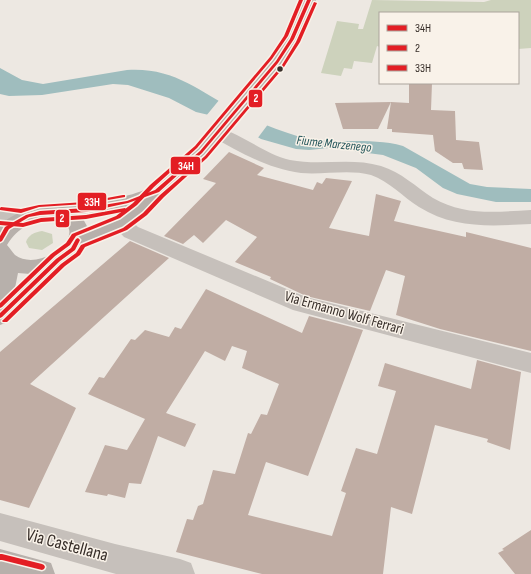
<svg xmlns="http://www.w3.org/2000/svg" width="531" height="574" font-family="'Sofia Sans Condensed',sans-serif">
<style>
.green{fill:#cdd2bc}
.water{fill:#9fbdbe}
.pier{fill:#ede8e2}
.building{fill:#c0ada4}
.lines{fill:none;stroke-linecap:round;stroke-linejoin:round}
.street{fill:#c6c0bb;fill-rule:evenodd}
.secondary{fill:#b7b0ab;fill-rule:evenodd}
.bus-1-casing{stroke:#f9f2e9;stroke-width:3}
.bus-2-casing{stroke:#f9f2e9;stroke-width:3}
.bus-3-casing{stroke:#f9f2e9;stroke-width:3}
.bus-1{fill:#e31e24;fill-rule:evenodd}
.bus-2{fill:#e31e24;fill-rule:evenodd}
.bus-3{fill:#e31e24;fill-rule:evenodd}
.bus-dot{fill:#372e29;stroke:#f9f2e9;stroke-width:1.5}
.labels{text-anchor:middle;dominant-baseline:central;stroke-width:3;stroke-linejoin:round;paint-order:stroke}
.far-water-label{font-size:13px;font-style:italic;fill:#1f5257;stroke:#f9f2e9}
.street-label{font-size:15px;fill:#372e29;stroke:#f9f2e9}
.near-street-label{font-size:18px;fill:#372e29;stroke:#f9f2e9}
.line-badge{stroke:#f9f2e9;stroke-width:1.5}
.badge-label{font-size:11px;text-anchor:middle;font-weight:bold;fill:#fff}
</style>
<rect width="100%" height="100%" fill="#ede8e2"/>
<!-- green -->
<g class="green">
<polygon points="372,0 484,2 491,0 531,0 531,48 518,49 518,13 380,13 380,47 377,46 372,63 354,61 352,69 344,68 341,76 321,73 337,21 359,24 358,29 363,29"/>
<path d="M 42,231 L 52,234 L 53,243 L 42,250 L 29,248 L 26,242 C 28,235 35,232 42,231 Z"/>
</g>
<!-- water -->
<path class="water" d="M 0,68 L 22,80 L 43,84 L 127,70 C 173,67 198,90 236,111 C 255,121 277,130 297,136 C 332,146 368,136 403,146 L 470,184 L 487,187 L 531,189 L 531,202 L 496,202 L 457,194 L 443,188 L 416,168 L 383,155 L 329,148 L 309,150 L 296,149 L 261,139 L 226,119 L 196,112 L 169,98 L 128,85 L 113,84 L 42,95 L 9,96 L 0,94 Z"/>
<!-- pier -->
<polygon class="pier" points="220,99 237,109 269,123 257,139 225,121 206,116"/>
<!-- building -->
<g class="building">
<polygon points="409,83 432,83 431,110 455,111 456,140 479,142 483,170 464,169 462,163 453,163 435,151 433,135 392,132 392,129 387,129 391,102 409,103"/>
<polygon points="391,102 378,129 343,129 335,103"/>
<polygon points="229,152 264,168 257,175 313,190 317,182 322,184 326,178 352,181 329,228 369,236 376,194 401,201 394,221 466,237 466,232 531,248 531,351 440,329 396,315 405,276 386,270 370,311 306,296 270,279 271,277 235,262 257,237 226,220 203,243 194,235 183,244 164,236 216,183 203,179"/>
<polygon points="130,241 169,258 30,384 76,408 29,508 0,500 0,352"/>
<polygon points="206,289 302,333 309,316 363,330 308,476 266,462 248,515 332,536 346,493 341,491 356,448 377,454 396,391 378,386 385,363 471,389 477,360 521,372 510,450 487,442 488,439 435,425 412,514 391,507 383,574 262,574 176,552 187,519 193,520 198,506 203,504 213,470 235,474 248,433 251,434 261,414 267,415 279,384 242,368 247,351 232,346 225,361 205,351 166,413 196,424 185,447 158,436 141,484 129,483 125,498 108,494 107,496 85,492 105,445 127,450 145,419 88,394 99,377 104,378 131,339 135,340 145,330 169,337 175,327 181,329"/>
<polygon points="531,530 531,574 515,574 498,553 504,550 502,549"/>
</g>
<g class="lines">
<!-- street -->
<g class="street">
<path d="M 218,128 C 243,134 264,154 290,160 C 321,166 351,157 381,166 C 401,172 416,187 433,198 C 464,216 496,212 531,210 L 531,224 C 491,226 454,229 419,207 C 403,197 389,181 371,175 C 349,169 324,175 301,173 C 268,169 240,152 212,137 L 209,133 L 212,129 Z"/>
<polygon points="0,209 29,213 32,218 29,223 22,225 0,223"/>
<polygon points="121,216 128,218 138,227 306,297 531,353 531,373 293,310 124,237 111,223 114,218"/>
<polygon points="0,513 115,544 180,559 191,563 195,574 116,574 0,541"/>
</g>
<!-- secondary -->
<g class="secondary">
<path d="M 302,0 L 316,0 C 280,81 230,133 167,193 C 157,202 149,212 139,221 L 123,230 L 87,244 L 78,257 L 65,266 L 8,322 L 0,325 L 0,225 C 23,206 36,209 62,206 C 80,204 98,202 116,198 C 126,196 139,193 148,188 C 158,183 173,166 182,158 C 233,110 272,65 302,0 ZM 128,208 L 114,218 L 88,228 L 82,217 ZM 54,219 C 96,228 42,275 15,255 C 12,252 10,248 7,245 C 18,227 33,220 54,219 ZM 18,273 L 30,274 L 15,288 Z"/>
<polygon points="0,549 51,563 55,574 0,574"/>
</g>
<defs>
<g id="bus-1">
<polygon points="307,0 311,0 294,39 278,63 202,153 159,192 128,203 86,212 40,215 29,217 9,229 2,241 0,242 0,236 5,227 26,215 40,211 86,208 127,201 155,190 200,151 276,61 290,39"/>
<polygon points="78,238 80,240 75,250 60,261 2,317 0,318 0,313 56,259 71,248 76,239"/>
</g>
<g id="bus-2">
<polygon points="314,2 317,3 300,42 284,67 207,158 164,197 147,215 127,230 85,247 80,255 65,266 7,322 3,322 2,321 3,320 61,264 76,253 81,245 123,228 143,213 160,195 205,156 282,65 296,42"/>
<polygon points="125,208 127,210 127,211 86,219 41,222 23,227 0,225 0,221 23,223 41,218 86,215"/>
</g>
<g id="bus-3">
<polygon points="299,0 303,0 288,36 272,59 197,148 154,187 137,205 120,218 76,236 70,245 55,256 2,307 0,308 0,303 51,254 66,243 72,234 116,216 133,203 150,185 195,146 270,57 284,36"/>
<polygon points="123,195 125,195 125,197 85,204 39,207 21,213 0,210 0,208 1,207 21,209 39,205 85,202"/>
<polygon points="0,554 2,554 42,564 44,565 45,567 44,569 42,570 2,560 0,560"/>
</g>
</defs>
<!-- bus-1 casing -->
<use href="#bus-1" class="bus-1-casing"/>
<!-- bus-2 casing -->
<use href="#bus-2" class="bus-2-casing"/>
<!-- bus-3 casing -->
<use href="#bus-3" class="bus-3-casing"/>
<!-- bus-1 -->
<use href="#bus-1" class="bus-1"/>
<!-- bus-2 -->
<use href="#bus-2" class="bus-2"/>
<!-- bus-3 -->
<use href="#bus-3" class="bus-3"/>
</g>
<!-- markers -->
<circle class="bus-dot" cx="280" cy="69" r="3.5"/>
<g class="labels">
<!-- far-water labels -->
<g class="far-water-label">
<text transform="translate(334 144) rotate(6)">Fiume Marzenego</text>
</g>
<!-- street labels -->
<g class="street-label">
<text transform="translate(344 313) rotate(16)">Via Ermanno Wolf Ferrari</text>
</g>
<!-- near-street labels -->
<g class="near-street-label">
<text transform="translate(67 545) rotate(15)">Via Castellana</text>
</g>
</g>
<g class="line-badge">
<rect x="248" y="89" width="15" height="19" rx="4" fill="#e31e24"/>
<rect x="170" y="156" width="31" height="19" rx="4" fill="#e31e24"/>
<rect x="77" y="192" width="30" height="19" rx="4" fill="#e31e24"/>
<rect x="55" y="209" width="15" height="19" rx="4" fill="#e31e24"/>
</g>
<g class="badge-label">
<text x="256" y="102">2</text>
<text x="186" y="170">34H</text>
<text x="92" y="206">33H</text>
<text x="62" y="222">2</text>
</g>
<!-- legend -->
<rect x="379" y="12" width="140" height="72" fill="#f9f2e9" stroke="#aba49c"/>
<rect x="387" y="25" width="20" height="6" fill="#e31e24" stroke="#aba49c"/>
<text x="415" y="32" font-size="12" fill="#372e29">34H</text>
<rect x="387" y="45" width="20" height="6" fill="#e31e24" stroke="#aba49c"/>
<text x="415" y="52" font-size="12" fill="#372e29">2</text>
<rect x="387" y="65" width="20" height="6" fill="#e31e24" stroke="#aba49c"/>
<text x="415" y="72" font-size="12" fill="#372e29">33H</text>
</svg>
